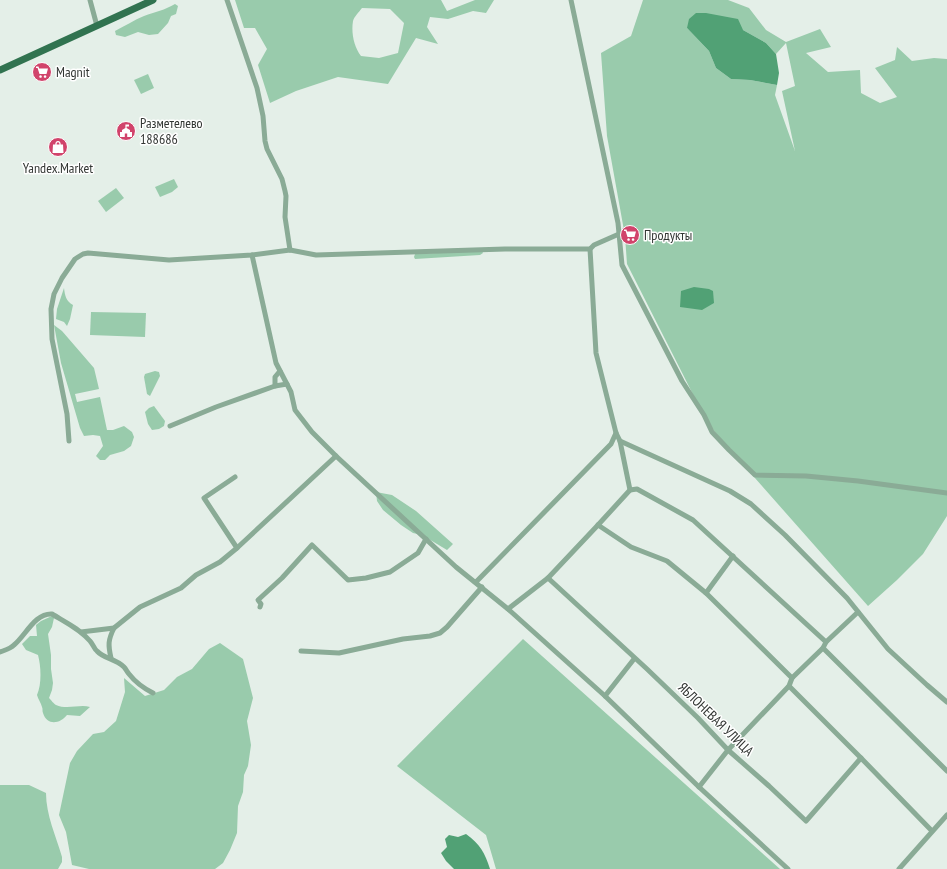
<svg xmlns="http://www.w3.org/2000/svg" width="947" height="869" font-family="'PT Sans Narrow',sans-serif">
<style>
.green{fill:#99cbac;fill-rule:evenodd}
.water{fill:#51a175}
.lines{fill:none;stroke-linecap:round;stroke-linejoin:round}
.minor{stroke:#8aab96;stroke-width:5}
.major{stroke:#317350;stroke-width:7}
.labels{text-anchor:middle;dominant-baseline:central;stroke-width:3;stroke-linejoin:round;paint-order:stroke}
.poi-label{font-size:14px;fill:#323633;stroke:#fff;text-anchor:start}
.street-label{font-size:14px;fill:#323633;stroke:#fff}
</style>
<rect width="100%" height="100%" fill="#e4efe8"/>
<!-- green -->
<g class="green">
<path d="M 235,0 L 441,0 L 447,11 L 475,0 L 494,0 L 486,13 L 473,11 L 448,19 L 430,17 L 427,27 L 438,44 L 416,38 L 388,84 L 338,77 L 296,91 L 270,103 L 258,65 L 267,49 L 255,28 L 244,28 ZM 362,8 L 390,9 L 404,23 L 398,53 L 379,58 L 361,56 C 354,47 351,33 353,21 C 354,17 359,12 362,8 Z"/>
<path d="M 643,0 L 728,0 L 749,8 L 766,30 L 786,42 L 820,29 L 831,47 L 806,53 L 828,72 L 860,70 L 861,93 L 880,103 L 897,97 L 875,68 L 895,60 L 897,47 L 912,61 L 934,58 L 947,59 L 947,516 L 923,554 L 897,580 L 868,606 L 724,443 L 707,422 L 627,264 L 625,236 L 607,136 L 601,53 L 631,36 ZM 687,28 L 743,30 L 766,43 L 776,54 L 786,43 L 795,86 L 782,91 L 795,151 L 775,95 L 777,85 L 750,80 L 731,79 L 716,68 L 709,51 Z"/>
<path d="M 175,4 L 178,6 L 176,14 L 171,16 L 168,23 L 158,34 L 149,35 L 138,32 L 125,37 L 116,35 L 115,31 C 125,26 134,20 144,16 C 155,12 165,10 175,4 Z"/>
<polygon points="148,74 154,88 141,94 134,80"/>
<polygon points="174,179 178,187 172,192 160,197 155,187"/>
<polygon points="116,188 124,198 106,212 98,201"/>
<polygon points="482,251 483,253 480,255 415,259 414,257 415,254"/>
<path d="M 64,288 C 65,296 66,301 73,305 L 70,319 L 67,326 L 64,322 L 56,319 L 57,309 Z"/>
<polygon points="91,312 146,313 145,337 90,335"/>
<polygon points="54,325 62,331 94,368 99,389 75,394 77,402 100,397 107,430 113,430 124,426 132,432 134,437 131,446 124,451 110,455 105,460 100,460 96,456 103,446 100,436 93,435 84,436 80,428 61,363"/>
<polygon points="155,371 159,372 160,376 150,396 147,394 144,377 145,374"/>
<polygon points="154,406 165,421 164,426 159,429 152,430 148,424 145,412 149,408"/>
<polygon points="376,492 392,495 416,511 453,544 447,550 422,535 413,533 401,525 383,510 377,501"/>
<path d="M 52,616 L 54,618 L 52,627 L 48,634 L 51,655 L 51,669 L 53,683 L 52,690 L 49,698 C 51,700 54,704 56,705 C 67,710 80,704 90,707 L 80,716 L 67,715 C 60,724 47,726 43,713 C 42,711 43,709 42,707 C 41,703 38,699 37,695 C 42,684 41,666 38,655 L 26,650 L 22,644 L 30,636 L 37,636 L 36,625 L 41,621 Z"/>
<polygon points="523,639 780,869 496,869 486,835 397,766"/>
<polygon points="220,643 243,659 253,698 247,721 251,745 248,766 244,775 243,792 238,806 237,833 230,850 223,863 215,869 89,869 72,865 66,832 59,815 70,763 77,751 93,734 104,732 116,721 125,692 124,678 145,696 164,690 177,677 192,669 209,649"/>
<path d="M 0,785 L 29,785 L 46,793 C 46,815 56,836 62,857 L 62,862 L 58,869 L 0,869 Z"/>
</g>
<!-- water -->
<g class="water">
<polygon points="696,13 706,13 738,19 743,30 766,43 776,54 779,73 777,85 750,80 731,79 716,68 709,51 687,28 689,19"/>
<polygon points="694,287 709,289 713,291 714,303 702,310 680,307 681,291"/>
<path d="M 466,834 C 480,844 485,853 490,869 L 454,869 L 446,861 L 441,853 L 447,847 L 445,839 L 449,835 L 458,837 Z"/>
</g>
<g class="lines">
<!-- minor -->
<g class="minor">
<polyline points="90,0 97,26"/>
<polyline points="227,0 257,88 263,116 265,141 267,149 282,179 285,191 286,196 285,217 290,250"/>
<polyline points="571,0 618,223 622,265 682,381 704,415 712,432 729,450 755,475 806,476 858,481 947,493"/>
<polyline points="252,255 276,363 291,392 295,410 312,432 336,456 456,567 508,609 605,696 699,787 788,869"/>
<polyline points="275,386 275,377 280,371"/>
<polyline points="170,426 216,407 275,386 287,384"/>
<polyline points="69,441 67,414 52,339 51,309 54,294 62,278 75,259 83,254 88,253 169,260 252,255 290,250 316,255 505,249 590,249 594,245 619,234"/>
<polyline points="620,441 730,491 751,504 785,535 847,598 888,649 927,685 947,702"/>
<polyline points="235,477 204,498 237,548"/>
<polyline points="630,490 637,489 693,520 826,642"/>
<polyline points="598,525 631,547 667,561 706,593 792,678"/>
<polyline points="548,578 647,669 698,718 728,750 769,786 806,821 861,758"/>
<polyline points="476,582 611,444 616,433"/>
<polyline points="706,593 733,556"/>
<polyline points="260,607 261,604 258,600 282,578 312,545 348,580 366,578 390,572 418,553 426,539"/>
<polyline points="508,609 548,578 598,525 630,490 620,441 616,433 596,353 590,249"/>
<polyline points="81,632 114,628 140,607 181,588 196,575 220,562 237,548 336,456"/>
<polyline points="823,648 947,771"/>
<polyline points="301,651 339,653 403,639 430,636 440,633 447,627 482,587"/>
<path d="M 0,652 C 5,650 10,649 14,645 C 26,635 35,613 52,614 C 65,622 80,629 90,641 C 93,644 94,649 97,651 C 104,659 115,658 124,667 C 126,669 127,672 129,674 C 136,683 143,688 153,693"/>
<path d="M 111,658 C 108,645 108,640 114,628"/>
<polyline points="789,686 861,758 932,831"/>
<polyline points="605,696 634,659"/>
<polyline points="699,787 728,750 789,686 792,678 823,648 826,642 858,612"/>
<polyline points="899,869 947,815"/>
</g>
<!-- major -->
<polyline class="major" points="0,70 153,0"/>
</g>
<!-- icons -->
<defs>
<symbol id="supermarket-disc" viewBox="-11 -11 22 22"><circle r="9.5" fill="#d1436b" stroke="#fff"/><path d="M-6-5.5h2.5l.6 2H6L4.5 2H-2.5L-4.4-4H-6ZM-1.5 3.2a1.3 1.3 0 1 0 .1 0ZM3 3.2a1.3 1.3 0 1 0 .1 0Z" fill="#fff"/></symbol>
<symbol id="civic-disc" viewBox="-11 -11 22 22"><circle r="9.5" fill="#d1436b" stroke="#fff"/><path d="M-.6-6.5H3V-4.5H.6V-3L4-1V1h2V6H-6V1h2V-1L-.6-3ZM-1.2 2.5V6h2.4V2.5Z" fill="#fff"/></symbol>
<symbol id="shop-disc" viewBox="-11 -11 22 22"><circle r="9.5" fill="#d1436b" stroke="#fff"/><path d="M-5-2.5h2.3a2.7 3.5 0 0 1 5.4 0H5L5.5 6h-11ZM-1.5-2.5h3a1.5 2.3 0 0 0-3 0Z" fill="#fff"/></symbol>
</defs>
<g fill-rule="evenodd">
<use href="#supermarket-disc" x="31" y="61" width="22" height="22"/>
<use href="#civic-disc" x="115" y="120" width="22" height="22"/>
<use href="#shop-disc" x="47" y="136" width="22" height="22"/>
<use href="#supermarket-disc" x="619" y="224" width="22" height="22"/>
</g>
<g class="labels">
<!-- poi labels -->
<g class="poi-label">
<text x="56" y="72">Magnit</text>
<text x="140" y="123">Разметелево<tspan x="140" dy="16">188686</tspan></text>
<text x="58" y="168" text-anchor="middle">Yandex.Market</text>
<text x="644" y="235">Продукты</text>
</g>
<!-- street labels -->
<g class="street-label">
<text transform="translate(716 719) rotate(44)">ЯБЛОНЕВАЯ УЛИЦА</text>
</g>
</g>
</svg>
